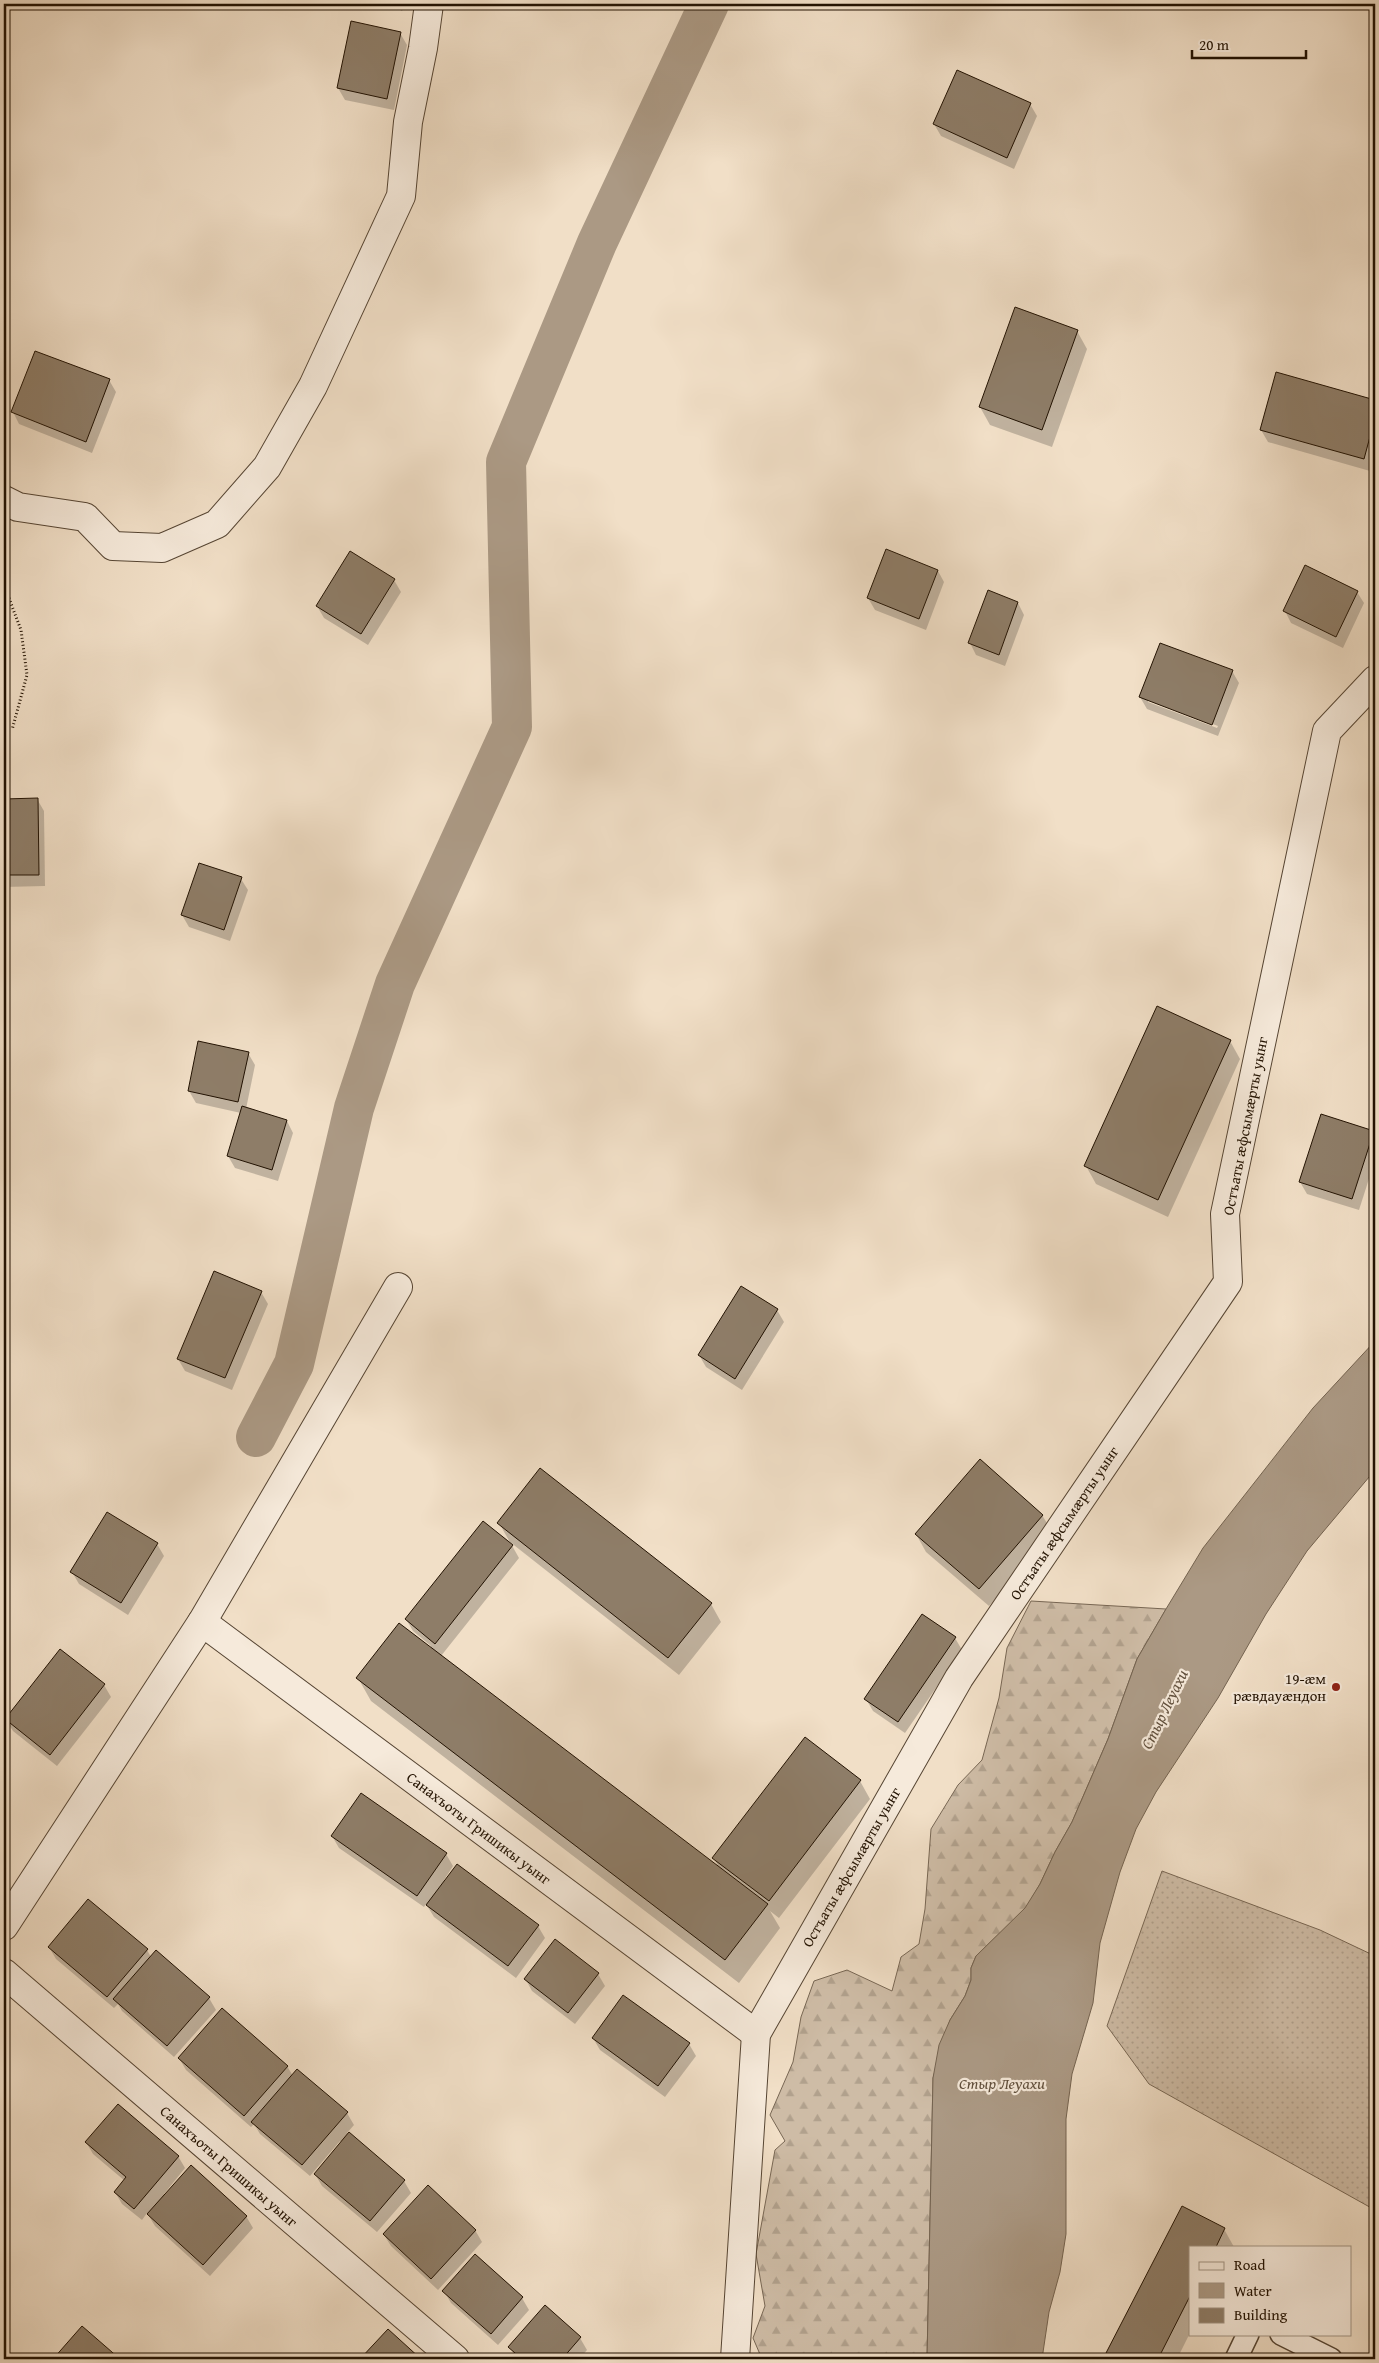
<svg xmlns="http://www.w3.org/2000/svg" width="1379" height="2363" font-family="'Gentium Book Plus',serif">
<style>
.grass{fill:url(#grass-dots);stroke:#786754}
.forest{fill:url(#forest-firs);stroke:#786754}
.water{fill:#ab9984;stroke:#746350}
.shadow{fill:#0003;fill-rule:evenodd}
.lines{fill:none;stroke-linecap:round;stroke-linejoin:round}
.canal{stroke:#ab9984;stroke-width:40}
.building{fill:#8e7d68;stroke:#221202}
.lane-casing{stroke:#564533;stroke-width:24}
.street-casing{stroke:#564533;stroke-width:30}
.path{stroke:#221202;stroke-width:3;stroke-dasharray:1 2.5;stroke-linecap:butt}
.lane{stroke:#f6eadb;stroke-width:21}
.street{stroke:#f6eadb;stroke-width:28}
.poi-dot{fill:#8f2418;stroke:#f6eadb;stroke-width:2}
.labels{text-anchor:middle;dominant-baseline:central;stroke-width:4.5;stroke-linejoin:round;paint-order:stroke}
.street-label{font-size:15px;fill:#221202;stroke:#f6eadb}
.poi-label{font-size:15px;fill:#221202;stroke:#f6eadb;text-anchor:end}
.water-label{font-size:16px;font-style:italic;fill:#604f3c;stroke:#f6eadb}
</style>
<defs>
<pattern id="grass-dots" width="8" height="8" patternUnits="userSpaceOnUse" patternTransform="scale(1.25)"><rect width="8" height="8" fill="#cebca6"/><path d="M2 2h.1M6 6h.1" fill="none" stroke="#b1a18d" stroke-width="1.8" stroke-linecap="round"/></pattern>
<pattern id="forest-firs" width="22" height="20" patternUnits="userSpaceOnUse" patternTransform="scale(1.25)"><rect width="22" height="20" fill="#cebca6"/><path d="M5 1l3.5 6h-7zM16 11l3.5 6h-7z" fill="#b1a18d"/></pattern>
</defs>
<rect width="100%" height="100%" fill="#f1dfc7"/>
<filter id="stains"><feTurbulence type="fractalNoise" baseFrequency=".004" numOctaves="4"/><feColorMatrix values="0 0 0 0 .2 0 0 0 0 .09 0 0 0 0 .02 0 0 0 .5 -.17"/></filter>
<radialGradient id="worn" r=".72"><stop offset=".6" stop-color="#630" stop-opacity="0"/><stop offset="1" stop-color="#630" stop-opacity=".3"/></radialGradient>
<!-- grass -->
<polygon class="grass" points="1162,1871 1320,1930 1375,1956 1375,2210 1149,2084 1107,2026"/>
<!-- forest -->
<polygon class="forest" points="1031,1601 1166,1609 1137,1659 1108,1739 1072,1822 1055,1852 1040,1884 1026,1908 976,1956 971,1968 971,1980 965,1996 950,2020 933,2078 927,2359 762,2359 753,2338 765,2306 756,2254 775,2150 785,2141 770,2115 793,2062 801,2017 814,1981 847,1970 892,1991 901,1957 919,1944 925,1909 931,1829 958,1785 982,1760 999,1698 1007,1648"/>
<!-- water -->
<polygon class="water" points="1375,1341 1375,1470 1307,1551 1266,1614 1218,1698 1156,1792 1136,1829 1120,1872 1100,1943 1093,2003 1072,2074 1066,2119 1066,2234 1060,2272 1049,2312 1042,2359 927,2359 933,2078 939,2045 950,2020 965,1996 971,1980 971,1968 976,1956 1025,1908 1040,1884 1055,1852 1072,1822 1108,1739 1137,1659 1166,1609 1203,1548 1313,1408"/>
<!-- shadow -->
<g class="shadow">
<polygon points="390,4 406,4 402,11"/>
<polygon points="400,33 407,45 394,110 345,100 338,88"/>
<polygon points="1030,104 1037,116 1014,169 941,136 934,124"/>
<polygon points="1077,331 1087,349 1052,447 990,425 980,407"/>
<polygon points="1277,374 1375,401 1375,453 1370,471 1268,442 1261,430"/>
<polygon points="109,380 116,392 92,453 19,424 13,412"/>
<polygon points="938,571 944,582 926,630 875,610 868,598"/>
<polygon points="394,580 401,592 368,645 324,618 317,606"/>
<polygon points="1357,592 1364,603 1343,648 1291,623 1285,611"/>
<polygon points="1018,603 1024,615 1005,666 976,655 970,643"/>
<path d="M 1232,671 L 1239,683 L 1218,736 L 1147,709 L 1140,697 ZM 1148,700 L 1218,726 L 1217,728 L 1148,702 Z"/>
<polygon points="37,799 44,811 45,886 4,887 4,800"/>
<polygon points="241,879 248,890 230,941 189,927 182,915"/>
<polygon points="1230,1041 1240,1059 1168,1217 1096,1184 1086,1166"/>
<polygon points="248,1053 255,1065 246,1109 287,1121 293,1133 278,1181 235,1168 228,1156 241,1113 196,1103 189,1091"/>
<polygon points="1373,1132 1375,1136 1375,1160 1359,1210 1307,1194 1300,1182"/>
<polygon points="261,1292 268,1304 232,1390 185,1371 178,1359"/>
<polygon points="777,1310 784,1322 742,1390 706,1367 699,1355"/>
<polygon points="108,1514 157,1544 164,1556 128,1615 79,1584 72,1572"/>
<polygon points="1042,1515 1053,1533 989,1606 926,1552 916,1534"/>
<polygon points="499,1523 711,1604 721,1622 679,1675 510,1542 519,1558 441,1656 720,1869 714,1859 860,1781 870,1799 779,1918 770,1911 780,1928 739,1983 371,1701 358,1678 430,1648 431,1646 413,1631 406,1619 511,1544"/>
<polygon points="955,1638 962,1650 905,1733 873,1711 866,1699"/>
<polygon points="60,1651 104,1685 111,1697 57,1766 13,1731 6,1720"/>
<polygon points="332,1836 446,1854 453,1866 444,1880 538,1926 545,1938 516,1978 434,1917 426,1904 424,1907 339,1848"/>
<polygon points="49,1947 147,1950 151,1957 209,1998 216,2010 174,2057 122,2011 118,2004 114,2008 56,1959"/>
<polygon points="598,1974 605,1986 575,2024 532,1991 526,1980"/>
<polygon points="593,2038 689,2044 696,2056 665,2097 600,2050"/>
<polygon points="179,2058 287,2066 293,2076 347,2113 354,2125 347,2133 404,2181 411,2193 377,2232 322,2186 315,2174 342,2143 340,2141 310,2176 260,2134 254,2124 251,2127 186,2070"/>
<polygon points="86,2142 178,2156 185,2168 164,2194 246,2216 253,2228 210,2276 155,2226 147,2213 142,2220 122,2204 115,2192 125,2181 93,2154"/>
<polygon points="1182,2208 1224,2229 1234,2247 1190,2247 1190,2333 1177,2359 1111,2359 1107,2353"/>
<polygon points="475,2230 482,2242 438,2290 391,2246 384,2235"/>
<polygon points="475,2256 522,2298 529,2310 498,2345 451,2303 444,2291"/>
<polygon points="545,2307 580,2338 587,2350 579,2359 517,2359 510,2347"/>
<polygon points="82,2328 118,2359 54,2359"/>
<polygon points="388,2331 419,2359 362,2359"/>
</g>
<g class="lines">
<!-- canal -->
<polyline class="canal" points="256,1437 294,1364 354,1108 395,984 512,727 506,462 597,243 709,4"/>
</g>
<!-- building -->
<g class="building">
<polygon points="351,21 401,32 387,99 337,88"/>
<polygon points="957,70 1031,103 1007,158 933,124"/>
<polygon points="1015,307 1078,330 1042,430 979,407"/>
<polygon points="35,351 110,379 86,442 11,412"/>
<polygon points="1276,372 1375,400 1375,418 1364,459 1260,430"/>
<polygon points="886,549 938,570 919,619 867,598"/>
<polygon points="350,551 395,579 361,634 316,606"/>
<polygon points="1305,565 1358,591 1336,637 1283,611"/>
<polygon points="988,590 1018,602 999,655 968,643"/>
<polygon points="1160,643 1233,670 1212,725 1139,697"/>
<polygon points="38,798 39,875 4,875 4,799"/>
<polygon points="199,863 242,877 224,930 181,915"/>
<polygon points="1157,1006 1231,1040 1158,1200 1084,1166"/>
<polygon points="198,1041 249,1052 238,1102 188,1091"/>
<polygon points="242,1106 287,1120 272,1170 227,1156"/>
<polygon points="1321,1114 1374,1131 1352,1199 1299,1182"/>
<polygon points="214,1271 262,1291 225,1378 177,1359"/>
<polygon points="741,1286 778,1309 735,1379 698,1355"/>
<polygon points="980,1459 1043,1515 979,1589 915,1534"/>
<polygon points="540,1468 712,1603 668,1658 497,1523"/>
<polygon points="107,1512 158,1543 121,1603 70,1572"/>
<polygon points="483,1521 513,1545 435,1644 405,1619"/>
<polygon points="922,1614 956,1637 898,1722 864,1699"/>
<polygon points="399,1623 768,1904 725,1960 356,1678"/>
<polygon points="60,1649 105,1684 50,1755 5,1719"/>
<polygon points="805,1737 861,1780 769,1901 712,1858"/>
<polygon points="361,1793 447,1853 417,1896 331,1836"/>
<polygon points="457,1864 539,1925 508,1966 426,1905"/>
<polygon points="88,1899 148,1949 107,1997 48,1947"/>
<polygon points="555,1939 599,1973 568,2013 524,1979"/>
<polygon points="156,1950 210,1997 167,2046 113,1999"/>
<polygon points="623,1995 690,2043 658,2086 592,2038"/>
<polygon points="222,2008 288,2066 244,2116 178,2058"/>
<polygon points="297,2069 348,2112 302,2165 251,2122"/>
<polygon points="118,2104 179,2156 134,2209 114,2192 126,2177 85,2142"/>
<polygon points="349,2132 405,2180 370,2221 314,2174"/>
<polygon points="191,2165 247,2216 203,2265 147,2214"/>
<polygon points="428,2185 476,2230 431,2279 383,2234"/>
<polygon points="1182,2206 1225,2228 1216,2247 1190,2247 1190,2296 1158,2359 1117,2359 1106,2353"/>
<polygon points="475,2254 523,2297 491,2334 442,2291"/>
<polygon points="545,2305 581,2337 562,2359 522,2359 508,2347"/>
<polygon points="82,2326 120,2359 53,2359"/>
<polygon points="388,2329 421,2359 360,2359"/>
</g>
<g class="lines">
<defs>
<g id="lane">
<polyline points="1281,2334 1331,2359"/>
<polyline points="1236,2359 1248,2334"/>
</g>
<g id="street">
<polyline points="4,500 18,507 85,517 113,546 162,548 217,524 267,467 313,386 401,196 408,122 423,48 429,4"/>
<polyline points="202,1622 756,2034"/>
<polyline points="4,1926 202,1622 398,1287"/>
<polyline points="4,1973 455,2359"/>
<polyline points="735,2359 756,2034 959,1678 1228,1282 1225,1214 1327,731 1375,680"/>
</g>
</defs>
<!-- lane casing -->
<use href="#lane" class="lane-casing"/>
<!-- street casing -->
<use href="#street" class="street-casing"/>
<!-- path -->
<polyline class="path" points="4,585 21,630 27,675 12,730"/>
<!-- lane -->
<use href="#lane" class="lane"/>
<!-- street -->
<use href="#street" class="street"/>
</g>
<!-- markers -->
<circle class="poi-dot" cx="1336" cy="1687" r="5"/>
<g class="labels">
<!-- street labels -->
<g class="street-label">
<text transform="translate(1245 1126) rotate(-79)">Остъаты æфсымæрты уынг</text>
<text transform="translate(1064 1523) rotate(-56)">Остъаты æфсымæрты уынг</text>
<text transform="translate(479 1828) rotate(37)">Санахъоты Гришикы уынг</text>
<text transform="translate(851 1867) rotate(-60)">Остъаты æфсымæрты уынг</text>
<text transform="translate(229 2166) rotate(41)">Санахъоты Гришикы уынг</text>
</g>
<!-- poi labels -->
<g class="poi-label">
<text x="1326" y="1678">19-æм<tspan x="1326" dy="17">рӕвдауӕндон</tspan></text>
</g>
<!-- water labels -->
<g class="water-label">
<text transform="translate(1164 1709) rotate(-64)">Стыр Леуахи</text>
<text x="1002" y="2083">Стыр Леуахи</text>
</g>
</g>
<!-- margin -->
<rect width="1379" height="2363" fill="none" stroke="#f1dfc7" stroke-width="20"/>
<rect x="5" y="5" width="1369" height="2353" fill="none" stroke="#221202" stroke-width="2.5"/>
<rect x="10" y="10" width="1359" height="2343" fill="none" stroke="#221202"/>
<!-- legend -->
<rect x="1189" y="2246" width="162" height="90" fill="#f6eadb" stroke="#a19484"/>
<rect x="1199" y="2262" width="25" height="8" fill="#f6eadb" stroke="#a19484"/>
<text x="1234" y="2270" font-size="15" fill="#221202">Road</text>
<rect x="1199" y="2283" width="25" height="15" fill="#ab9984" stroke="#a19484"/>
<text x="1234" y="2296" font-size="15" fill="#221202">Water</text>
<rect x="1199" y="2308" width="25" height="15" fill="#8e7d68" stroke="#a19484"/>
<text x="1234" y="2320" font-size="15" fill="#221202">Building</text>
<!-- scale -->
<path d="M1192 50v8h114v-8" fill="none" stroke="#221202" stroke-width="2.5"/>
<text x="1199" y="50" font-size="15" fill="#221202" stroke="#f6eadb" stroke-width="4" paint-order="stroke">20 m</text>
<rect width="100%" height="100%" filter="url(#stains)"/>
<rect width="100%" height="100%" fill="url(#worn)"/>
</svg>
